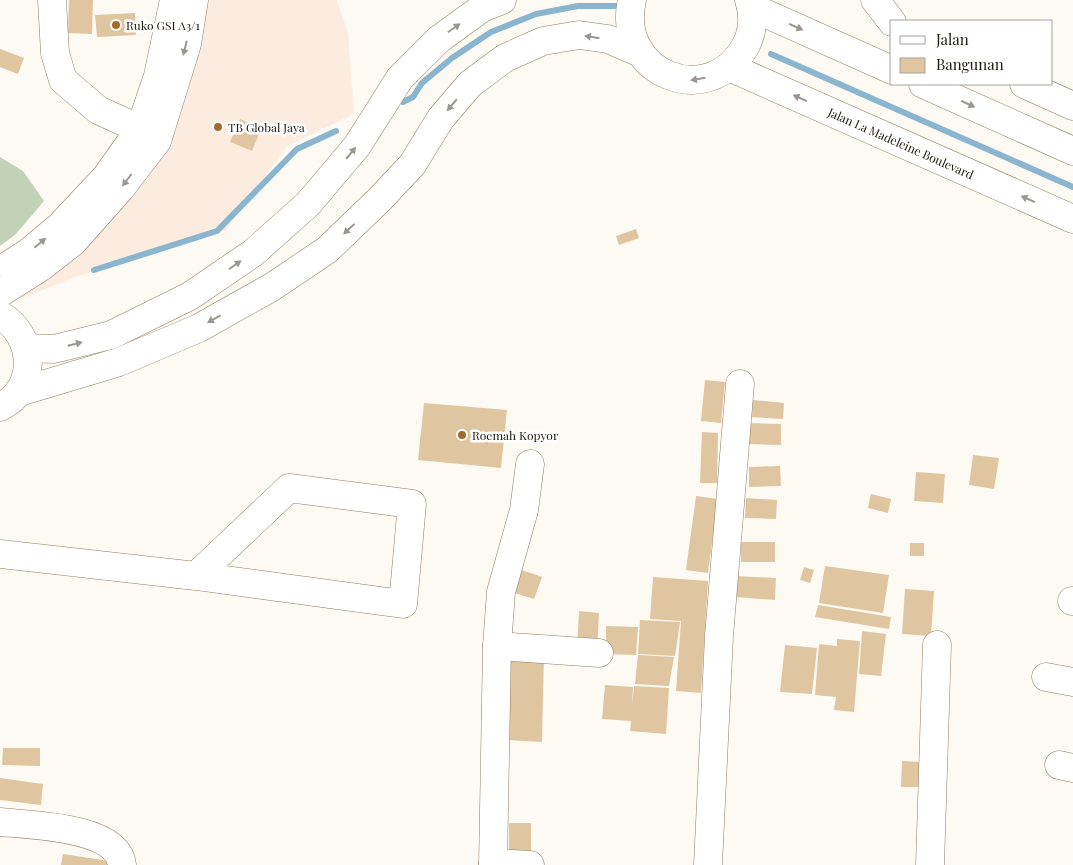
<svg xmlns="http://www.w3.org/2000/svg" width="1073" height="865" font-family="'Playfair Display',serif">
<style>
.commercial{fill:#fcece0}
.green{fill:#c2d2b7}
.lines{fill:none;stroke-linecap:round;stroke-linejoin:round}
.stream{stroke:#89b6ce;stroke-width:6}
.building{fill:#e0c6a0}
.minor-casing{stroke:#8f7d62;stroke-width:29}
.minor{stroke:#fff;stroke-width:28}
.oneway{fill:#9a9792}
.poi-dot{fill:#a5692c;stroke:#fff;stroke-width:2}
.labels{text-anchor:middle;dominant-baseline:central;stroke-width:5;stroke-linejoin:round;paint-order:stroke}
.poi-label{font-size:12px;fill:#1e170c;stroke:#fff;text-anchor:start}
.street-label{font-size:12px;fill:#1e170c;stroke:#fff}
</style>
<rect width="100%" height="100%" fill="#fdf9f3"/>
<!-- commercial -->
<polygon class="commercial" points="204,0 337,0 348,33 354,114 287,146 226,230 81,275 19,299 78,246"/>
<!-- green -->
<polygon class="green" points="0,157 23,171 44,201 15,235 0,246"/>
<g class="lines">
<!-- stream -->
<g class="stream">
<polyline points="771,54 1073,187"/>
<polyline points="403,102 413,97 422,83 452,58 491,32 536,14 578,6 621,6"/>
<polyline points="94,270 217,231 297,149 336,131"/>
</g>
</g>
<!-- building -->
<g class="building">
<polygon points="69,0 93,0 92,34 68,33"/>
<polygon points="135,13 136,35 97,37 95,15"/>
<polygon points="0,49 24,58 18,74 0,67"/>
<polygon points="240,119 261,129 252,151 230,142"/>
<polygon points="636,229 639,238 619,245 616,236"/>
<polygon points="705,380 725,382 721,423 701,421"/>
<polygon points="753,400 784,403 783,419 752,417"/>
<polygon points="424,403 507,410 501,468 418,460"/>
<polygon points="747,423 781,424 781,445 747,444"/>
<polygon points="702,432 718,433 717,483 700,483"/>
<polygon points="973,455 999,458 994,489 969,485"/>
<polygon points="780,466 781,486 749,487 749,467"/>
<polygon points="916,472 945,474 943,503 914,501"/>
<polygon points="871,494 891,499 888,513 868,508"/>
<polygon points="696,496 718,499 708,573 686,570"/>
<polygon points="746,498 777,500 776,519 745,518"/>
<rect x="741" y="542" width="34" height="20"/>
<rect x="910" y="543" width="14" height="13"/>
<polygon points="825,566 889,575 883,613 819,603"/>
<polygon points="804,567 814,570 810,583 800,580"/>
<polygon points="519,569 542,577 534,599 511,592"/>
<polygon points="736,576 776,578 775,600 735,597"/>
<polygon points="653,577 708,581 701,693 676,691 681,621 650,619"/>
<polygon points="905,589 934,591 931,636 902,634"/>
<polygon points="818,605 891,617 889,629 815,617"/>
<polygon points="579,611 599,613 597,651 577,650"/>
<polygon points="640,620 680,622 675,656 638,654"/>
<polygon points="606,626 638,627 636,655 606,654"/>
<polygon points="862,631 886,634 881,676 859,674"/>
<polygon points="837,639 860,641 854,712 834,710 836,697 815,695 819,644 837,646"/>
<polygon points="785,645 817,648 812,694 780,692"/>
<polygon points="511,653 544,653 542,742 508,740"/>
<polygon points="638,655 674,657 669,686 635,684"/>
<polygon points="605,685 633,687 632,706 634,686 669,688 666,734 630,731 631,721 602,719"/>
<polygon points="3,748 40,748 40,766 2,765"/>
<polygon points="902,761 922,762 922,787 901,787"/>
<polygon points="0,778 43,784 41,805 0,800"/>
<rect x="509" y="823" width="22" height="32"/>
<polygon points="63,854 116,862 116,865 61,865"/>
</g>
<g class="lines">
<defs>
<g id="minor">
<polyline points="52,0 55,53 63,80 98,110 140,129 155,140"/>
<path d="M 632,0 C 615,74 710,112 746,45 C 753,32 754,14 749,0"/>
<polyline points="875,0 892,22"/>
<polyline points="751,7 892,70"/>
<polyline points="729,67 1073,219"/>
<polyline points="923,84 1073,151"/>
<polyline points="1024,84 1073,106"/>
<polyline points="9,265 29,252 59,227 106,177 140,129 158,76 174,0"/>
<polyline points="0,293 41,267 73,242 121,188 157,141 187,44 194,0"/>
<path d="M 0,315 C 35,335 39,389 0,407"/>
<polyline points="27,348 54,349 111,335 190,296 253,253 308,204 357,146 400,78 438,40 482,8 502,0"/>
<polyline points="19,392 119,362 199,328 272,287 327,250 379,200 412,165 441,118 470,84 505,58 543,41 579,35 608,39 638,52"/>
<polyline points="0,554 196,576 403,604 412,504 289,488 196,576"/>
<polyline points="1072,601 1073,601"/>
<polyline points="497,646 599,653"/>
<polyline points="1046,677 1073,682"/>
<polyline points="1059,765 1073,768"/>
<path d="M 0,822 C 29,825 118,826 122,865"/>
<polyline points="493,863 530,865"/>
<polyline points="493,865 497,646 501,592 524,510 530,464"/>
<polyline points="708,865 719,636 740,384"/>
<polyline points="930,865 937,645"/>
</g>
</defs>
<!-- minor casing -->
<use href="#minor" class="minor-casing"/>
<!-- minor -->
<use href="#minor" class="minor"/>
</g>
<!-- one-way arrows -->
<defs><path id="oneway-solid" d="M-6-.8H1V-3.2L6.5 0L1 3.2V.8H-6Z" transform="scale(1.25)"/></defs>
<g class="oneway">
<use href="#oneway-solid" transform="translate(796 27) rotate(24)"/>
<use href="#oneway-solid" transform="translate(454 28) rotate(-35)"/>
<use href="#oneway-solid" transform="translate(592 37) rotate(-171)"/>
<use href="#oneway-solid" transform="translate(185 48) rotate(104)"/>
<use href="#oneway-solid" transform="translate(698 79) rotate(171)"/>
<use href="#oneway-solid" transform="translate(800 98) rotate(-156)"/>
<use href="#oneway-solid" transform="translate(968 104) rotate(24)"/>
<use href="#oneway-solid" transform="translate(452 105) rotate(130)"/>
<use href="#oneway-solid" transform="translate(351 153) rotate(-50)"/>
<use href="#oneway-solid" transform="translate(127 180) rotate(127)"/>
<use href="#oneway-solid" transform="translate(1028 199) rotate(-156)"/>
<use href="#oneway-solid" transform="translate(349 229) rotate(137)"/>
<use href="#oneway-solid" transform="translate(40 243) rotate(-40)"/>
<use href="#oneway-solid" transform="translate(235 265) rotate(-35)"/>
<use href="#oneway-solid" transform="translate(214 319) rotate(151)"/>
<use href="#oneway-solid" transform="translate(75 344) rotate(-14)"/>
</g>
<!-- markers -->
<g class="poi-dot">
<circle cx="116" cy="25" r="5"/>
<circle cx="218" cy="127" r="5"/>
<circle cx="462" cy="435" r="5"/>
</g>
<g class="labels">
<!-- poi labels -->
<g class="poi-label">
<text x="126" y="25">Ruko GSI A3/1</text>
<text x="228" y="127">TB Global Jaya</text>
<text x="472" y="435">Roemah Kopyor</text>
</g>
<!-- street labels -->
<g class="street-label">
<text transform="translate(901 143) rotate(24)">Jalan La Madeleine Boulevard</text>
</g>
</g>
<!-- legend -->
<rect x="890" y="20" width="162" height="65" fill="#ffffff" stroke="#a5a29e"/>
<rect x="900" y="36" width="25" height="8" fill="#ffffff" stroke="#a5a29e"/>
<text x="936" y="45" font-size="15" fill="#1e170c">Jalan</text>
<rect x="900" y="58" width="25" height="15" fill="#e0c6a0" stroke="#a5a29e"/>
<text x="936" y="70" font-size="15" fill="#1e170c">Bangunan</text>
</svg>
